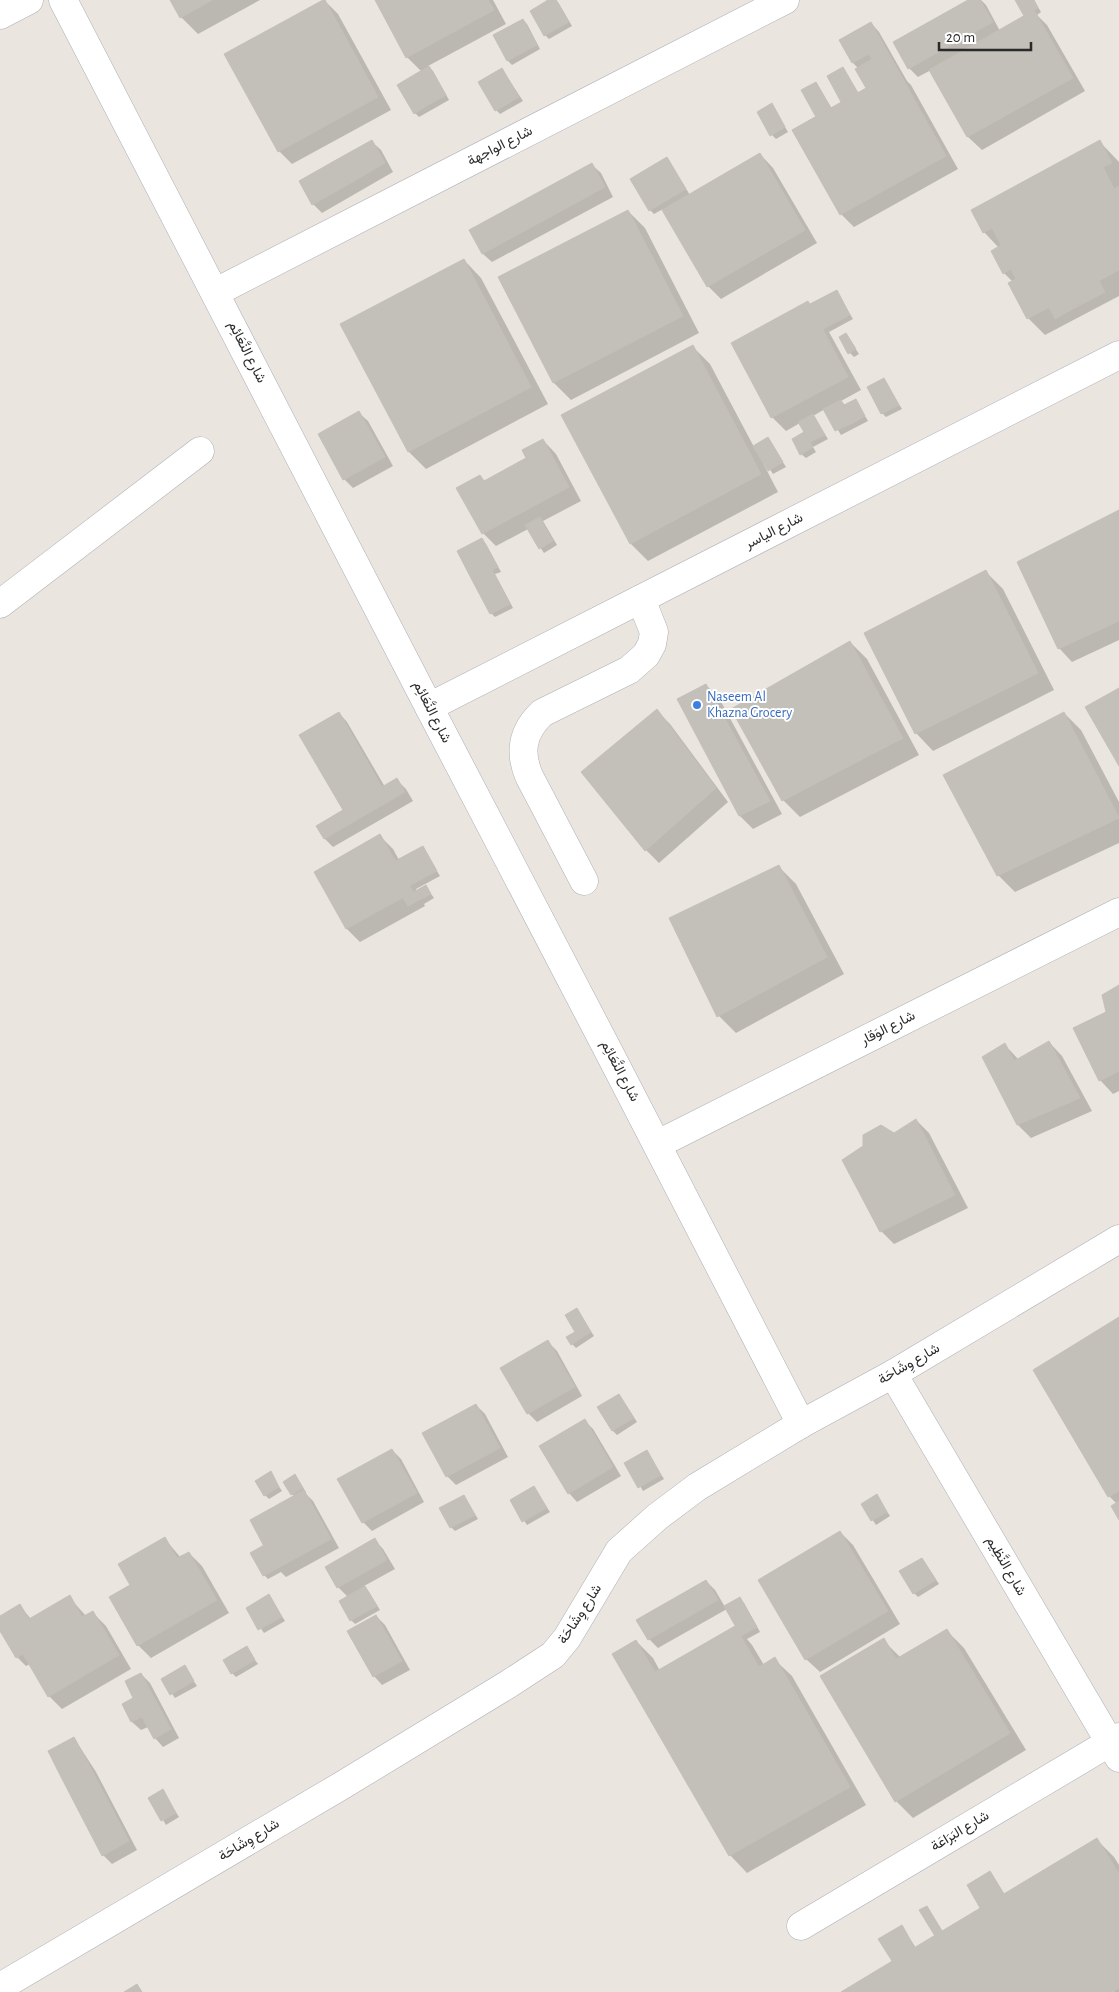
<svg xmlns="http://www.w3.org/2000/svg" width="1119" height="1992" font-family="'Alegreya Sans',Vazirmatn,sans-serif">
<style>
.shadow{fill:#0003}
.building{fill:#c3bfb9;stroke:#c5c1b8}
.lines{fill:none;stroke-linecap:round;stroke-linejoin:round}
.minor-casing{stroke:#aeafb9;stroke-width:29}
.minor{stroke:#fff;stroke-width:28}
.shop-dot{fill:#3f7fe0;stroke:#fff;stroke-width:2}
.labels{text-anchor:middle;dominant-baseline:central;stroke-width:4;stroke-linejoin:round;paint-order:stroke}
.street-label{font-size:14px;fill:#2a2a2a;stroke:#fff}
.shop-label{font-size:14px;fill:#366cbe;stroke:#fff;text-anchor:start}
</style>
<rect width="100%" height="100%" fill="#eae5de"/>
<!-- shadow -->
<g class="shadow">
<polygon points="171,0 260,0 198,34 181,17"/>
<polygon points="324,0 338,14 391,110 292,164 279,151"/>
<polygon points="376,0 493,0 506,24 428,66 433,71 449,100 419,117 415,113 422,72 407,57"/>
<polygon points="546,0 556,0 558,2 572,26 549,39 545,35 548,2"/>
<polygon points="971,0 981,0 986,5 1000,31 1026,16 1017,0 1034,0 1041,12 1037,15 1047,25 1085,91 982,150 968,137 931,70 918,77 909,68 895,43"/>
<polygon points="523,20 527,24 540,49 512,65 508,61"/>
<polygon points="871,23 879,32 907,81 911,85 958,169 854,227 841,214 818,117 816,83 832,109 843,103 829,77 843,69 859,94 868,89 856,69 858,68 853,63 841,40"/>
<polygon points="502,69 523,101 500,114 496,110"/>
<polygon points="772,105 788,132 776,139 772,135"/>
<polygon points="372,142 381,150 393,172 322,213 313,204"/>
<polygon points="1100,142 1119,162 1119,296 1045,335 1028,318 1013,282 1004,273 999,248 984,232 972,210"/>
<polygon points="760,154 773,168 817,243 721,299 708,286 663,209 654,214 650,210 667,159 690,195"/>
<polygon points="592,165 601,173 613,197 492,262 483,254 471,230"/>
<polygon points="628,211 645,228 699,333 571,400 554,383 499,278"/>
<polygon points="464,260 481,278 548,404 426,469 409,452"/>
<polygon points="836,291 853,319 829,332 861,390 841,401 846,406 856,401 868,421 841,435 825,409 813,416 828,439 813,447 816,452 806,458 801,454 806,432 800,423 786,431 772,417 732,343 808,303 810,305"/>
<polygon points="846,334 859,354 854,357 850,353"/>
<polygon points="693,347 710,364 754,447 768,439 786,467 773,474 765,462 763,463 778,492 648,561 631,544"/>
<polygon points="883,379 902,409 886,417 882,413"/>
<polygon points="359,413 368,421 393,466 353,488 344,479"/>
<polygon points="543,440 556,454 581,501 543,521 557,545 544,553 528,529 496,546 483,533 480,476 485,482 528,459"/>
<polygon points="1119,512 1119,640 1072,662 1059,648"/>
<polygon points="482,540 486,544 501,572 495,574 513,608 495,617 491,613 459,552"/>
<polygon points="986,572 1003,589 1054,690 933,751 916,733"/>
<polygon points="850,642 867,659 919,755 800,817 783,800"/>
<polygon points="706,685 719,698 782,814 753,829 740,816 679,700"/>
<polygon points="657,711 670,724 728,802 659,863 646,850"/>
<polygon points="339,713 347,722 385,787 397,780 406,789 413,801 333,847 325,839 317,826 344,811"/>
<polygon points="1064,713 1081,730 1119,802 1119,843 1015,892 998,875"/>
<polygon points="380,836 393,849 399,860 422,847 440,876 416,889 417,892 426,887 434,898 424,904 425,906 360,942 347,929 316,872"/>
<polygon points="779,867 796,884 844,974 736,1033 719,1016 671,919"/>
<polygon points="1119,987 1119,1091 1113,1094 1100,1080 1075,1029 1108,1013"/>
<polygon points="1049,1042 1062,1056 1092,1111 1031,1138 1018,1125 1005,1045 1019,1060"/>
<polygon points="916,1120 929,1133 968,1208 894,1244 881,1231"/>
<polygon points="577,1310 594,1336 576,1348 572,1344 577,1332"/>
<polygon points="1119,1318 1119,1518 1117,1504 1109,1496"/>
<polygon points="548,1342 557,1351 582,1396 537,1422 528,1413"/>
<polygon points="619,1395 637,1422 617,1435 613,1431"/>
<polygon points="476,1405 485,1414 508,1457 456,1485 447,1476"/>
<polygon points="585,1421 593,1429 621,1476 577,1502 569,1493"/>
<polygon points="392,1450 401,1459 424,1502 372,1531 363,1522 339,1480"/>
<polygon points="646,1451 664,1479 643,1491 626,1463"/>
<polygon points="270,1473 282,1491 269,1499 265,1495"/>
<polygon points="295,1475 306,1492 305,1493 313,1501 339,1548 286,1577 281,1572 268,1579 264,1575 265,1546 295,1497 292,1494"/>
<polygon points="534,1488 550,1512 527,1525 511,1501"/>
<polygon points="464,1496 478,1519 455,1531 451,1527"/>
<polygon points="877,1496 890,1516 876,1525 863,1505"/>
<polygon points="840,1532 853,1545 900,1624 820,1672 806,1659"/>
<polygon points="165,1539 181,1558 189,1553 202,1566 229,1613 151,1658 138,1645 132,1585"/>
<polygon points="375,1540 383,1549 395,1569 364,1586 369,1592 380,1610 355,1624 351,1620 348,1597 338,1587"/>
<polygon points="922,1559 939,1584 918,1597 914,1593"/>
<polygon points="706,1581 715,1590 725,1607 740,1599 744,1603 760,1632 747,1639 752,1645 764,1665 774,1659 792,1676 866,1805 747,1873 730,1855 636,1641 653,1658 660,1671 735,1627 739,1631 727,1609 658,1648 649,1639"/>
<polygon points="269,1596 285,1621 264,1633 247,1608"/>
<polygon points="69,1597 86,1616 92,1612 106,1626 131,1669 62,1709 49,1696 30,1664 26,1666 17,1657 0,1628 0,1617 20,1606 31,1619"/>
<polygon points="376,1616 385,1625 410,1670 382,1685 374,1676"/>
<polygon points="947,1631 964,1648 1026,1750 913,1818 896,1801 883,1640 901,1658"/>
<polygon points="246,1648 258,1664 236,1677 232,1673"/>
<polygon points="184,1666 197,1686 175,1698 162,1679"/>
<polygon points="141,1674 150,1683 179,1738 163,1747 155,1738 148,1727 141,1730 132,1722 124,1705 135,1699"/>
<polygon points="74,1738 96,1772 137,1850 112,1864 103,1855"/>
<polygon points="162,1791 179,1817 166,1825 150,1798"/>
<polygon points="1097,1840 1114,1857 1119,1865 1119,1992 1114,1992 1114,1990 1110,1992 843,1992 894,1962 880,1939 902,1927 916,1948 937,1936 927,1907 943,1932 982,1909 968,1885 990,1872 1005,1895"/>
</g>
<!-- building -->
<g class="building">
<polygon points="170,0 212,0 180,18"/>
<polygon points="323,0 325,0 378,97 278,152 224,54"/>
<polygon points="375,0 488,0 494,10 406,58"/>
<polygon points="548,0 556,0 569,22 544,36 530,11"/>
<polygon points="968,0 980,0 993,22 908,69 893,42"/>
<polygon points="1015,0 1034,0 1038,8 1024,16"/>
<polygon points="1034,10 1073,78 967,137 929,70"/>
<polygon points="523,19 537,45 522,53 508,27"/>
<polygon points="871,22 898,70 883,79 869,54 852,63 839,40"/>
<polygon points="508,27 522,53 507,61 493,35"/>
<polygon points="872,59 883,79 866,88 855,69"/>
<polygon points="429,66 446,95 428,105 412,76"/>
<polygon points="843,67 858,93 841,102 827,76"/>
<polygon points="502,68 519,97 495,111 478,82"/>
<polygon points="898,70 946,156 840,215 792,130"/>
<polygon points="412,76 428,105 414,114 397,85"/>
<polygon points="816,82 831,108 816,117 801,90"/>
<polygon points="772,103 785,127 770,136 757,112"/>
<polygon points="372,140 385,163 349,184 336,160"/>
<polygon points="1100,140 1112,163 1103,167 1114,189 1119,186 1119,270 1027,319 1008,283 1016,279 1011,269 1003,274 991,251 1001,245 992,228 983,233 971,210"/>
<polygon points="760,153 805,230 707,287 662,210"/>
<polygon points="667,157 686,189 669,199 650,167"/>
<polygon points="336,160 349,184 312,205 299,181"/>
<polygon points="592,163 605,187 482,254 469,230"/>
<polygon points="650,167 669,199 649,211 630,179"/>
<polygon points="628,210 683,316 553,383 498,277"/>
<polygon points="464,259 531,387 408,452 340,324"/>
<polygon points="1099,281 1105,292 1088,301 1082,290"/>
<polygon points="837,290 850,315 823,329 810,304"/>
<polygon points="1082,290 1088,301 1069,311 1063,300"/>
<polygon points="1063,300 1069,311 1055,319 1049,307"/>
<polygon points="808,301 848,377 771,418 731,343"/>
<polygon points="846,333 856,349 848,354 839,337"/>
<polygon points="693,345 761,474 630,544 561,415"/>
<polygon points="884,378 899,405 881,414 867,387"/>
<polygon points="856,399 865,416 853,423 844,405"/>
<polygon points="841,400 853,423 835,431 823,409"/>
<polygon points="359,411 385,457 343,480 318,434"/>
<polygon points="813,414 825,435 810,442 798,422"/>
<polygon points="804,432 813,447 800,455 792,439"/>
<polygon points="768,437 783,462 768,471 753,446"/>
<polygon points="543,439 569,487 482,534 456,488 480,475 484,481 526,458 522,450"/>
<polygon points="1119,510 1119,621 1058,649 1017,562"/>
<polygon points="540,517 553,541 539,549 525,525"/>
<polygon points="482,538 498,567 472,580 457,551"/>
<polygon points="492,570 510,604 490,614 472,580"/>
<polygon points="986,570 1038,673 915,734 864,633"/>
<polygon points="850,641 903,738 782,801 731,709"/>
<polygon points="706,684 770,801 739,816 677,699"/>
<polygon points="1119,688 1119,766 1085,707"/>
<polygon points="657,709 716,788 645,851 581,772"/>
<polygon points="339,712 382,787 343,810 299,735"/>
<polygon points="1064,712 1119,818 997,876 943,775"/>
<polygon points="397,778 405,792 324,839 316,826"/>
<polygon points="380,834 413,892 346,929 314,872"/>
<polygon points="423,846 437,871 409,886 395,861"/>
<polygon points="779,865 827,957 717,1017 669,918"/>
<polygon points="426,885 431,894 408,906 403,898"/>
<polygon points="1119,985 1119,1071 1099,1081 1073,1028 1106,1012 1102,995"/>
<polygon points="1049,1041 1080,1098 1017,1125 982,1057 1005,1043 1014,1061"/>
<polygon points="916,1119 955,1195 880,1232 842,1160 863,1146 863,1135 881,1125 894,1133"/>
<polygon points="577,1308 591,1332 571,1345 566,1337 575,1332 565,1315"/>
<polygon points="1119,1317 1119,1491 1108,1497 1033,1370"/>
<polygon points="548,1340 575,1387 527,1414 500,1368"/>
<polygon points="619,1394 634,1418 612,1431 597,1407"/>
<polygon points="476,1404 500,1448 446,1477 422,1433"/>
<polygon points="585,1419 613,1467 568,1494 539,1446"/>
<polygon points="392,1449 417,1493 362,1523 337,1479"/>
<polygon points="647,1450 661,1475 638,1488 624,1463"/>
<polygon points="271,1471 279,1487 264,1496 255,1481"/>
<polygon points="295,1474 303,1488 291,1495 283,1482"/>
<polygon points="534,1486 547,1508 522,1522 510,1500"/>
<polygon points="304,1490 331,1539 276,1569 250,1520"/>
<polygon points="877,1494 887,1512 871,1521 861,1504"/>
<polygon points="464,1495 475,1515 450,1528 439,1508"/>
<polygon points="1119,1501 1119,1520 1111,1506"/>
<polygon points="840,1531 888,1611 805,1660 758,1580"/>
<polygon points="165,1537 177,1558 189,1552 217,1600 137,1646 109,1597 130,1585 118,1564"/>
<polygon points="375,1538 387,1560 337,1588 325,1567"/>
<polygon points="264,1545 276,1569 263,1576 250,1553"/>
<polygon points="922,1558 936,1580 913,1594 899,1571"/>
<polygon points="706,1580 718,1600 648,1640 636,1620"/>
<polygon points="365,1586 377,1606 350,1621 339,1601"/>
<polygon points="269,1594 282,1617 258,1630 246,1608"/>
<polygon points="70,1595 82,1617 93,1611 119,1655 48,1697 23,1654 43,1643 29,1619"/>
<polygon points="740,1597 757,1627 741,1636 724,1606"/>
<polygon points="20,1604 43,1643 16,1658 0,1631 0,1616"/>
<polygon points="376,1615 402,1661 373,1677 347,1631"/>
<polygon points="735,1626 759,1667 775,1657 850,1787 729,1856 612,1654 636,1640 655,1672"/>
<polygon points="947,1629 1010,1733 895,1802 820,1676 884,1638 896,1659"/>
<polygon points="247,1646 255,1660 231,1674 223,1660"/>
<polygon points="185,1665 194,1681 170,1695 161,1679"/>
<polygon points="141,1673 171,1729 154,1739 142,1717 131,1722 122,1704 133,1698 125,1681"/>
<polygon points="74,1737 87,1761 60,1775 48,1751"/>
<polygon points="87,1761 129,1841 102,1856 60,1775"/>
<polygon points="163,1789 176,1813 161,1821 148,1798"/>
<polygon points="1097,1838 1119,1874 1119,1988 1112,1992 1005,1992 962,1919"/>
<polygon points="990,1871 1004,1894 980,1908 967,1885"/>
<polygon points="927,1906 942,1931 935,1936 919,1910"/>
<polygon points="962,1919 1005,1992 841,1992 942,1931"/>
<polygon points="902,1925 915,1948 892,1961 878,1939"/>
<polygon points="137,1984 142,1992 124,1992"/>
</g>
<g class="lines">
<defs>
<g id="minor">
<path d="M 63,0 C 186,236 307,473 430,709 C 554,947 679,1185 801,1424"/>
<polyline points="0,15 29,0"/>
<polyline points="216,292 785,0"/>
<polyline points="0,604 200,451"/>
<polyline points="429,707 1119,355"/>
<path d="M 584,881 L 529,776 C 519,752 522,732 542,713 L 629,670 L 646,655 L 652,644 L 654,632 L 641,599"/>
<polyline points="658,1144 1119,912"/>
<polyline points="893,1374 1119,1758"/>
<polyline points="801,1926 1119,1737"/>
<polyline points="0,1987 341,1786 507,1685 553,1655 567,1638 619,1551 657,1517 697,1487 801,1424 893,1374 1119,1239"/>
</g>
</defs>
<!-- minor casing -->
<use href="#minor" class="minor-casing"/>
<!-- minor -->
<use href="#minor" class="minor"/>
</g>
<!-- markers -->
<circle class="shop-dot" cx="697" cy="705" r="5"/>
<g class="labels">
<!-- street labels -->
<g class="street-label">
<text transform="translate(500 146) rotate(-27)">شارع الواجهة</text>
<text transform="translate(247 352) rotate(63)">شارع النَّعَائِم</text>
<text transform="translate(774 531) rotate(-27)">شارع الياسر</text>
<text transform="translate(432 712) rotate(63)">شارع النَّعَائِم</text>
<text transform="translate(888 1028) rotate(-27)">شارع الوَقار</text>
<text transform="translate(620 1071) rotate(62)">شارع النَّعَائِم</text>
<text transform="translate(909 1364) rotate(-30)">شارع وِشَاحَة</text>
<text transform="translate(1006 1566) rotate(60)">شارع النَّظِيم</text>
<text transform="translate(580 1614) rotate(-57)">شارع وِشَاحَة</text>
<text transform="translate(960 1831) rotate(-31)">شارع البَرَاعَة</text>
<text transform="translate(249 1840) rotate(-31)">شارع وِشَاحَة</text>
</g>
<!-- shop labels -->
<g class="shop-label">
<text x="707" y="697">Naseem Al<tspan x="707" dy="16">Khazna Grocery</tspan></text>
</g>
</g>
<!-- scale -->
<path d="M939 42v8h92v-8" fill="none" stroke="#2a2a2a" stroke-width="2.5"/>
<text x="946" y="42" font-size="15" fill="#2a2a2a" stroke="#ffffff" stroke-width="4" paint-order="stroke">20 m</text>
</svg>
